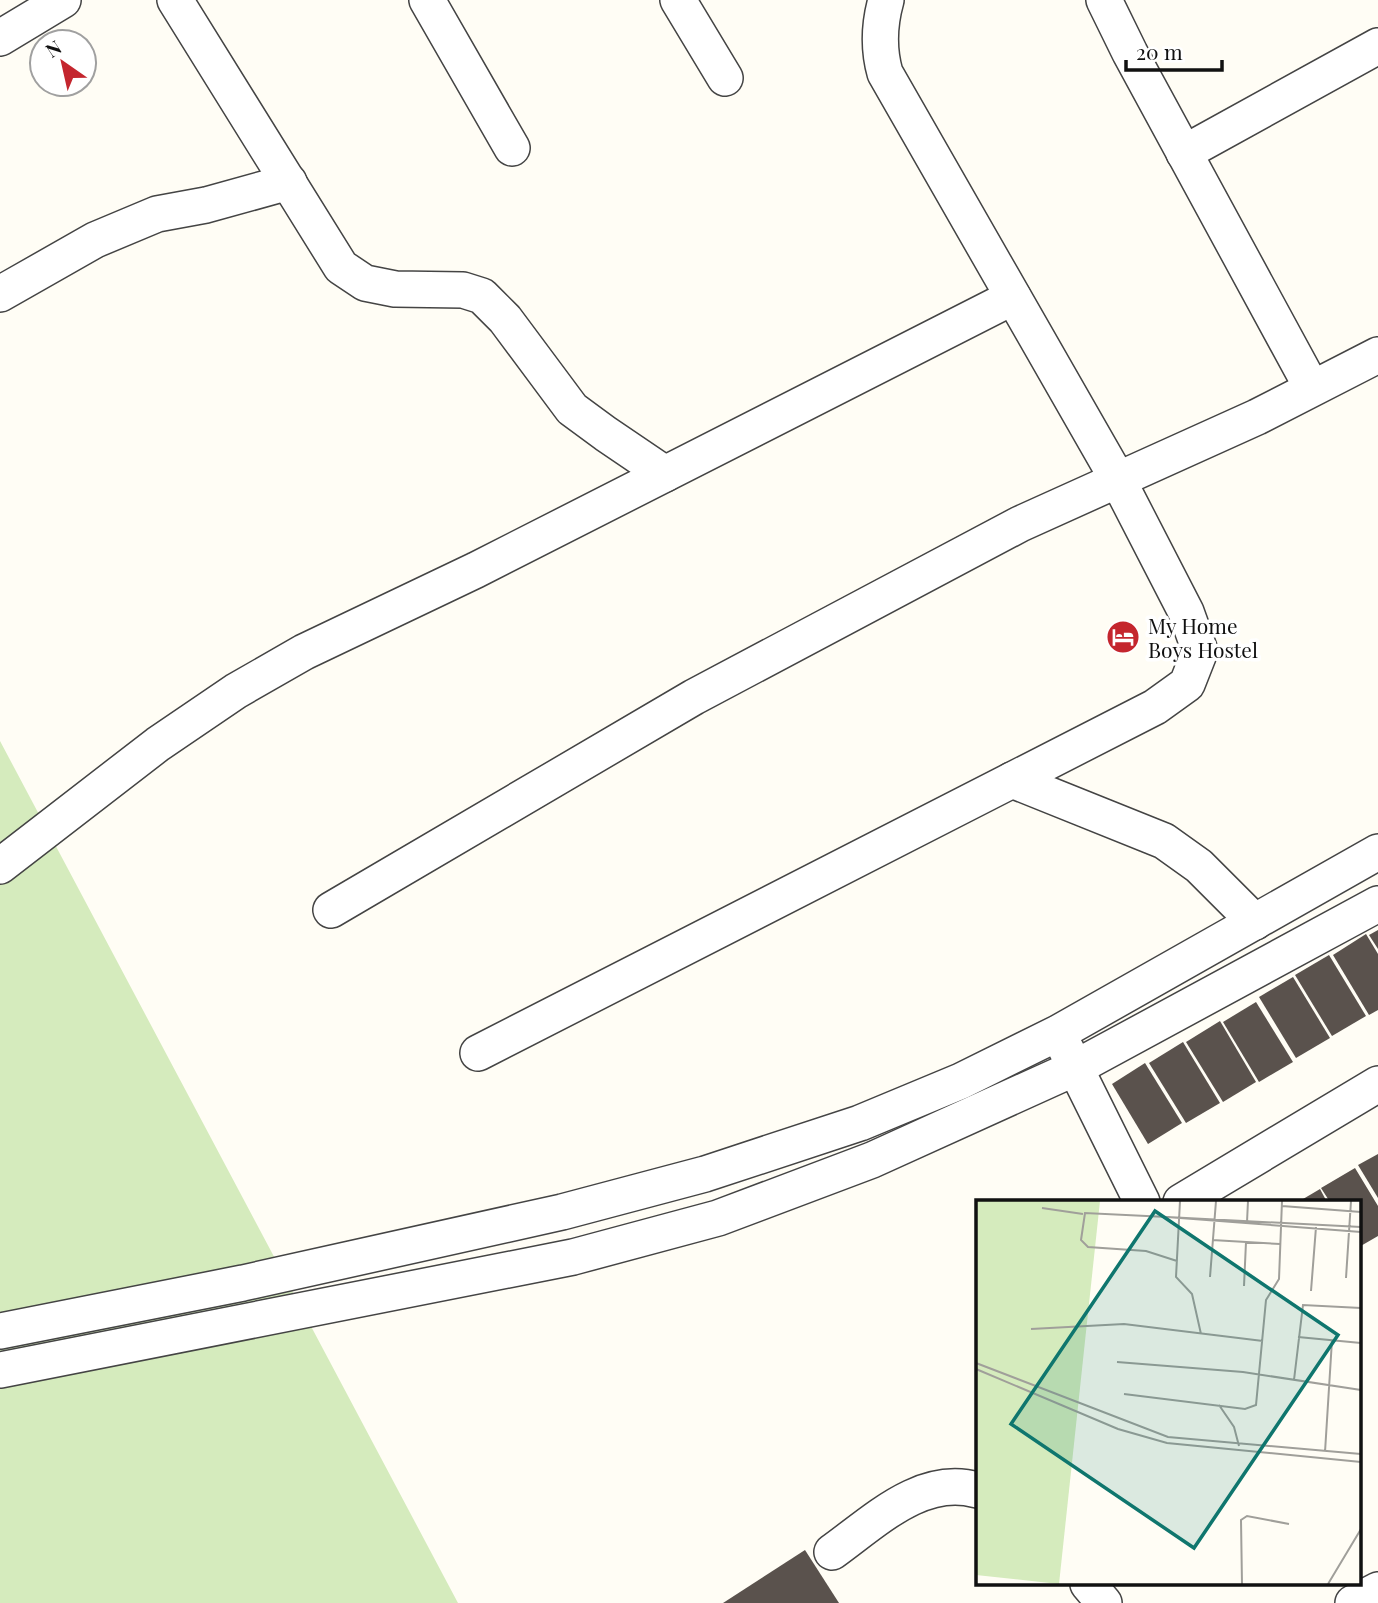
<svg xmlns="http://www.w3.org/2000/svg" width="1378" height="1603" font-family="'Playfair Display',serif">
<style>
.green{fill:#d5ebbd}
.building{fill:#5a524d}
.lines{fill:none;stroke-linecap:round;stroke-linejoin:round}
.minor-casing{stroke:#444;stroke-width:38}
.minor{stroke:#fff;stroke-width:35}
.labels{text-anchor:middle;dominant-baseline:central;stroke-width:7;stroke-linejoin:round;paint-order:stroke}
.poi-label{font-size:21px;fill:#111;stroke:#fff;text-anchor:start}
.inset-road{fill:none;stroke:#a09f9a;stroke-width:2}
.view{fill:#0f766e;fill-opacity:0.15;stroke:#0f766e;stroke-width:3.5}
.inset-edge{fill:none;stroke:#111;stroke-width:3.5}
</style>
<rect width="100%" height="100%" fill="#fffdf5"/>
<!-- green -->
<polygon class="green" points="0,741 458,1603 0,1603"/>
<!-- building -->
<g class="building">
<polygon points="1378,930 1378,949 1369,935"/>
<polygon points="1366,934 1378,954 1378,1010 1369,1015 1333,955"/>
<polygon points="1329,955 1366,1016 1332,1036 1295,975"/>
<polygon points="1293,977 1330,1038 1296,1058 1259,997"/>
<polygon points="1256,1002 1293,1062 1259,1082 1223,1022"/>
<polygon points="1220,1021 1256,1082 1223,1102 1186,1042"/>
<polygon points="1183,1042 1220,1103 1186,1123 1149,1063"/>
<polygon points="1145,1063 1182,1123 1148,1144 1112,1084"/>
<polygon points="1378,1154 1378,1198 1358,1165"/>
<polygon points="1355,1168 1378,1206 1378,1236 1359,1247 1359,1202 1330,1202 1321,1188"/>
<polygon points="1320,1189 1327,1202 1298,1202"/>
<polygon points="805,1550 839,1603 723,1603"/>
</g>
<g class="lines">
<defs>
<g id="minor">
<polyline points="175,0 341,267 365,283 395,289 463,290 482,296 505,319 572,409 606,434 665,474"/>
<polyline points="427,0 512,148"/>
<polyline points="678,0 725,78"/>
<polyline points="1104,0 1130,53 1312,388"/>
<polyline points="0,38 63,0"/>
<polyline points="1184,153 1378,46"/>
<polyline points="0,294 95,240 157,214 206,205 289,182"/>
<polyline points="1012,780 1164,841 1199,866 1255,922"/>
<polyline points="0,866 158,744 236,691 304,652 476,570 1013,297"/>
<polyline points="331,910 694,697 1020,524 1257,417 1378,355"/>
<polyline points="1066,1049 1142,1202"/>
<path d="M 478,1053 L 1155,707 L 1187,684 L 1200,651 L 1186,612 L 1118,480 L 885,73 C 878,48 879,25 886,0"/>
<polyline points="1181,1202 1378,1084"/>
<polyline points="0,1331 243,1283 562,1212 705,1174 860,1123 961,1081 1058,1033 1378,852"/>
<polyline points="0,1370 573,1257 718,1218 872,1160 1075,1068 1378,904"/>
<path d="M 832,1552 C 874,1522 922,1474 977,1490"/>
<polyline points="1088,1584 1104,1603"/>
<polyline points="1353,1603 1378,1590"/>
</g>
</defs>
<!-- minor casing -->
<use href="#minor" class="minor-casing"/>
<!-- minor -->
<use href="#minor" class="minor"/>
</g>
<!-- icons -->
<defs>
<symbol id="hotel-disc" viewBox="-11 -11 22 22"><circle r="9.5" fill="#c4262e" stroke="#fff"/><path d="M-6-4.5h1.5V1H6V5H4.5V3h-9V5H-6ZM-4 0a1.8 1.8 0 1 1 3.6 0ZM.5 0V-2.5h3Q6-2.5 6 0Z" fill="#fff"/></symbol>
</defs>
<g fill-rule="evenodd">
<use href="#hotel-disc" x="1104" y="618" width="38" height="38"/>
</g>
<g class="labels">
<!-- poi labels -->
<g class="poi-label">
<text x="1148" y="625">My Home<tspan x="1148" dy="24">Boys Hostel</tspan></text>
</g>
</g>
<!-- overview -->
<g transform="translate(976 1200)">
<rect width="385" height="385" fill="#fffdf5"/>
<path d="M 0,1 L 124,1 L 83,384 L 0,375 Z" fill="#d5ebbd"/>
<path class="inset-road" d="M 204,1 L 200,77 L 216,94 L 225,134M 306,6 L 385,12M 66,8 L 107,14M 191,17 L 109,13 L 105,40 L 112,47 L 170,51 L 201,61M 271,22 L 272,1M 385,27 L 191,17 L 385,32M 236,40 L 304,44M 234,77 L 240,1M 370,78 L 375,1M 268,86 L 270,42M 335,91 L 340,27M 55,129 L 148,124 L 287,141M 322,137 L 385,143M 141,162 L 267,172 L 385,190M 0,163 L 192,237 L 385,254M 0,169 L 142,229 L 191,243 L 385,262M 318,180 L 327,105 L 385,108M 148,194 L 269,209 L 280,205 L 290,100 L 303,79 L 306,1M 243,205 L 258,227 L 263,246M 349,252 L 356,140M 266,384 L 265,320 L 271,316 L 313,324M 352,384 L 385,329"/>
<path class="view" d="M 179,11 L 362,135 L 218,348 L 35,224 Z"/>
<rect width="385" height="385" class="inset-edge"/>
</g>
<!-- north arrow -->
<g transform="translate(63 63) rotate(326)"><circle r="33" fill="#ffffff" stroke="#a0a0a0" stroke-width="2"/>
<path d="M0-5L12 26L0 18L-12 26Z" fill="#c4262e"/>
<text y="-10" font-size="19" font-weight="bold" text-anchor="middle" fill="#111111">N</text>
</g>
<!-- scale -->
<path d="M1126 60v10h96v-10" fill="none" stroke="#111111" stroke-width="3.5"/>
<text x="1136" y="60" font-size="21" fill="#111111" stroke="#ffffff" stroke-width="5" paint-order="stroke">20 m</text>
</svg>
